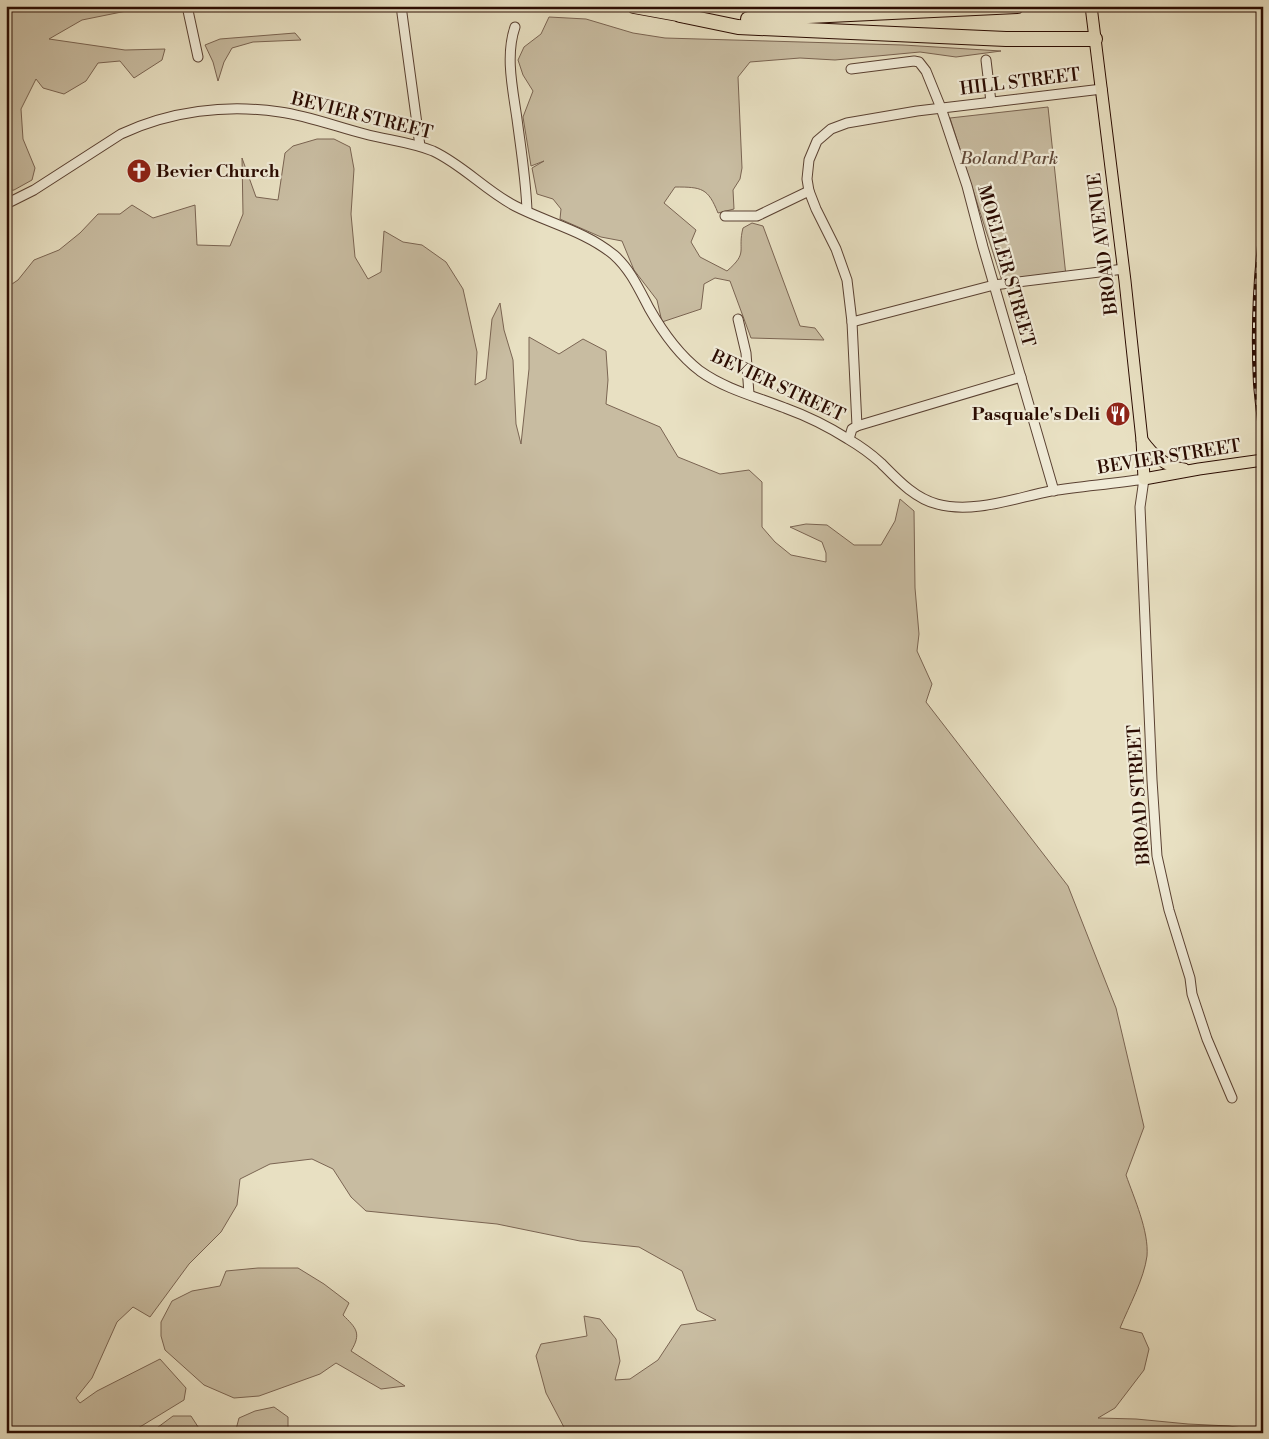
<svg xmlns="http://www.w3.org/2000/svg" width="1269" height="1439" font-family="'Libre Bodoni',serif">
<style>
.green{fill:#c8bca1;stroke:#7a6452}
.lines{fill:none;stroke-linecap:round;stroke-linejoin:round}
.stream{stroke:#76604e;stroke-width:2}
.minor-casing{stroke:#5a4132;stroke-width:11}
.major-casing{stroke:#2b0c02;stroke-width:13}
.highway-casing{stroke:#2b0c02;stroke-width:16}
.minor{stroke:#f0ebd7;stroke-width:9}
.major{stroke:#e8e0c2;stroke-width:11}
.highway{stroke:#e8e0c2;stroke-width:14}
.rail-casing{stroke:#2b0c02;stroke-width:4}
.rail{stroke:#f0ebd7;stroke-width:2;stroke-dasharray:5.5;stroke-linecap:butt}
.labels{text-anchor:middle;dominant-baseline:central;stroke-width:4.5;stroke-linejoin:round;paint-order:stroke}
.street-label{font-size:18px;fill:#2b0c02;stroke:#f0ebd7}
.park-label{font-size:18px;font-style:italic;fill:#624a3a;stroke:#f0ebd7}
.poi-label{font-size:18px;font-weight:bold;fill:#2b0c02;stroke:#f0ebd7;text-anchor:start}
</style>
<rect width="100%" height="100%" fill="#e8e0c2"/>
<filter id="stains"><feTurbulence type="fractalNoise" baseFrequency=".004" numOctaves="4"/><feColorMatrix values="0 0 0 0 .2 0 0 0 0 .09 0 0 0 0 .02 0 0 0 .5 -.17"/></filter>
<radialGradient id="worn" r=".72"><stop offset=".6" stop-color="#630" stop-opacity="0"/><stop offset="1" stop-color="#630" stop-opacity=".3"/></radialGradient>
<!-- green -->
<g class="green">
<polygon points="6,6 151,6 82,20 49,39 125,50 165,49 162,60 134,78 120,61 98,63 86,81 64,94 43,88 36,79 21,109 23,139 35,168 32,180 14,190 6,191"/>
<path d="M 549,17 L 586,19 L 633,33 L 665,38 L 903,45 L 1001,51 L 956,57 L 920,52 L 835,60 L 800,58 L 750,62 L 738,77 L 742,168 L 740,179 L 733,190 L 734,209 L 718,213 C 708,188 702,187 675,187 L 664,203 L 696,230 L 691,242 L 700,257 L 727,271 C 749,252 737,251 743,228 L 752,223 L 763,226 L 800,326 L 815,328 L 824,340 L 751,338 L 730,281 L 715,278 L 704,284 L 701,309 L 662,322 L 657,300 L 634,270 L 622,241 L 601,237 L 560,219 L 561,209 L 553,199 L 537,194 L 532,168 L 544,161 L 531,166 L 523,117 L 533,91 L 523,75 L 518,60 L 524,47 L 541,34 Z"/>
<polygon points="295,33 301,40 253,42 232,48 224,62 218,81 213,62 205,45 220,39"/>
<polygon points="1048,107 1066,276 1003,284 950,118"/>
<path d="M 317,139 L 334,139 L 350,147 L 354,169 L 351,214 L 355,257 L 368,279 L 381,272 L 384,231 L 403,242 L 422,245 L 446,262 L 463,289 L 477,352 L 475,385 L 486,379 L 492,319 L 500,303 L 504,330 L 513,360 L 516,424 L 521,444 L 529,369 L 529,337 L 559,354 L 583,339 L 606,351 L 608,380 L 606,404 L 660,427 L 678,457 L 720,474 L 749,470 L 762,482 L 762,527 L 775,542 L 791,555 L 826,562 L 826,553 L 822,542 L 790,527 L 806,524 L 827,525 L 854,545 L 881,545 L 895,521 L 900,499 L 914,511 L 915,588 L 919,634 L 917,651 L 932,684 L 926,702 L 1068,886 L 1116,1008 L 1144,1127 L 1126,1175 C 1134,1198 1149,1231 1147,1256 C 1144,1279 1129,1306 1120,1328 L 1142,1333 L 1149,1349 L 1144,1370 L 1115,1408 L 1098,1418 L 1136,1419 L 1188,1424 L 1229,1426 L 1255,1430 L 1255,1433 L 567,1433 L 546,1393 L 536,1356 L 541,1344 L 587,1336 L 584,1316 L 600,1319 L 616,1339 L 620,1361 L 615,1380 L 630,1379 L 658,1360 L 681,1325 L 716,1320 L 697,1310 L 682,1271 L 639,1247 L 580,1241 L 497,1224 L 366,1211 L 351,1197 L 333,1169 L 312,1159 L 270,1164 L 240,1179 L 237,1205 L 221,1232 L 189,1264 L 150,1317 L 133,1307 L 117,1322 L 92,1378 L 76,1398 L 80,1403 L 97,1391 L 160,1359 L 186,1388 L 184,1400 L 130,1433 L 6,1433 L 6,288 L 18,280 L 34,260 L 59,250 L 80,233 L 98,214 L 120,214 L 132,205 L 153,218 L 195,205 L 197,245 L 230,246 L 243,214 L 242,158 L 256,197 L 278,200 L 285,153 L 293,146 Z"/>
<path d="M 258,1268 L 298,1268 L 324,1284 L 349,1303 L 343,1315 C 356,1328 362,1333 351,1351 L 405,1386 L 381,1389 L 336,1363 L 320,1374 L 259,1396 L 234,1398 L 204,1385 L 165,1350 L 161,1336 L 161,1322 L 172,1301 L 192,1291 L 220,1286 L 226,1271 Z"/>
<polygon points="274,1407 288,1417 288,1433 235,1433 239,1418 255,1411"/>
<polygon points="173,1416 191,1416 202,1433 150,1433"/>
</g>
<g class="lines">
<!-- stream -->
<polyline class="stream" points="6,17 14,6"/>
<defs>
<g id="minor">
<polyline points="187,6 198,57"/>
<polyline points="401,6 420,146"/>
<path d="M 515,27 C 505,56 513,90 517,119 C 521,150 526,180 527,211"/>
<polyline points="986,60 991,102"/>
<polyline points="851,69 914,61 919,62 926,71 941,108 967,186 983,247 1054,491"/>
<path d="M 6,204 L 34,190 L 121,134 C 170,111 226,104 280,112 C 309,116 337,127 365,134 C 387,140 411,142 433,151 C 463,165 486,191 515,206 C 548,223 585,231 614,255 C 630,269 639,289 649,308 C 662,331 679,355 700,371 C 725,389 757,397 785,408 C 807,416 829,427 848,439 C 860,446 871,454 881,463 C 897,479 914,498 937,504 C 973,514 1015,498 1051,491 C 1082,486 1113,484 1144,479 L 1140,507 L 1152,780 L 1157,856 L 1169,910 L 1190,978 L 1192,994 L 1207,1039 L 1232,1098"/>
<polyline points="725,216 757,216 809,191"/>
<polyline points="738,319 746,353 749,394"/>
<polyline points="852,322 994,285 1124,269"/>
<polyline points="857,426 1021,377"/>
<polyline points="849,439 852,429 857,426 852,322 847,280 836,249 816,209 809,191 807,179 809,160 817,141 831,129 847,123 917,111 1102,89"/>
</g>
<g id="major">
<polyline points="1091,6 1125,281 1142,440 1144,479 1199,469 1263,460"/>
<path d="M 1142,440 C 1153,455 1165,467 1184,469"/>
</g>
<g id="highway">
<polyline points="634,6 689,16"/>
<polyline points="680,15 738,27 1006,39 1095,39"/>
<polyline points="748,19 1017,6"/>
</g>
</defs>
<!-- minor casing -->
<use href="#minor" class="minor-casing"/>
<!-- major casing -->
<use href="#major" class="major-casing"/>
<!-- highway casing -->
<use href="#highway" class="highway-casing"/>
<!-- minor -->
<use href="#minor" class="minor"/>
<!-- major -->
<use href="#major" class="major"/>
<!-- highway -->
<use href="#highway" class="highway"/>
<defs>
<path id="rail" d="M 1263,213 C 1255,269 1252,327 1255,384 C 1257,407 1260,430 1263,452"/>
</defs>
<!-- rail casing -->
<use href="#rail" class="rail-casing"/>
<!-- rail -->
<use href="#rail" class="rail"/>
</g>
<!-- icons -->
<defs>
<symbol id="church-disc" viewBox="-11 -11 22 22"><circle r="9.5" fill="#8f2418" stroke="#f0ebd7"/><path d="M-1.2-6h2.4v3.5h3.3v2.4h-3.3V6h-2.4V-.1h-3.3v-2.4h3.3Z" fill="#fff"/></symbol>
<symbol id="restaurant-disc" viewBox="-11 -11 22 22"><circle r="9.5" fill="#8f2418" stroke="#f0ebd7"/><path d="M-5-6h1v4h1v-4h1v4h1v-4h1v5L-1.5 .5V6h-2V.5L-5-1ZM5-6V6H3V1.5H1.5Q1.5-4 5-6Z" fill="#fff"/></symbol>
</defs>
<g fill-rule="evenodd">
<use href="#church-disc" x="125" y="157" width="28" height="28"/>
<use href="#restaurant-disc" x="1104" y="400" width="28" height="28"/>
</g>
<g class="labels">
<!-- street labels -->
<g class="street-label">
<text transform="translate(1020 82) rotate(-7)">HILL STREET</text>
<text transform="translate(362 116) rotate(14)">BEVIER STREET</text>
<text transform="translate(1103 244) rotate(-97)">BROAD AVENUE</text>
<text transform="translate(1006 266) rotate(74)">MOELLER STREET</text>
<text transform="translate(778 386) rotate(25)">BEVIER STREET</text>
<text transform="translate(1169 457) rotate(-9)">BEVIER STREET</text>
<text transform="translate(1139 795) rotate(-94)">BROAD STREET</text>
</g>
<!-- park labels -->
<g class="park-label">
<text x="1009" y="158">Boland Park</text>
</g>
<!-- poi labels -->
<g class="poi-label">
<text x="156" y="171">Bevier Church</text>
<text x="1100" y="414" text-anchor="end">Pasquale's Deli</text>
</g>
</g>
<!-- margin -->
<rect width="1269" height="1439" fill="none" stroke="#e8e0c2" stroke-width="25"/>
<rect x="8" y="8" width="1254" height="1424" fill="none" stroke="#2b0c02" stroke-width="2.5"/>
<rect x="12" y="12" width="1244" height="1414" fill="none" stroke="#2b0c02"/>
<rect width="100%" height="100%" filter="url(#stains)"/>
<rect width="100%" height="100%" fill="url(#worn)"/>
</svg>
